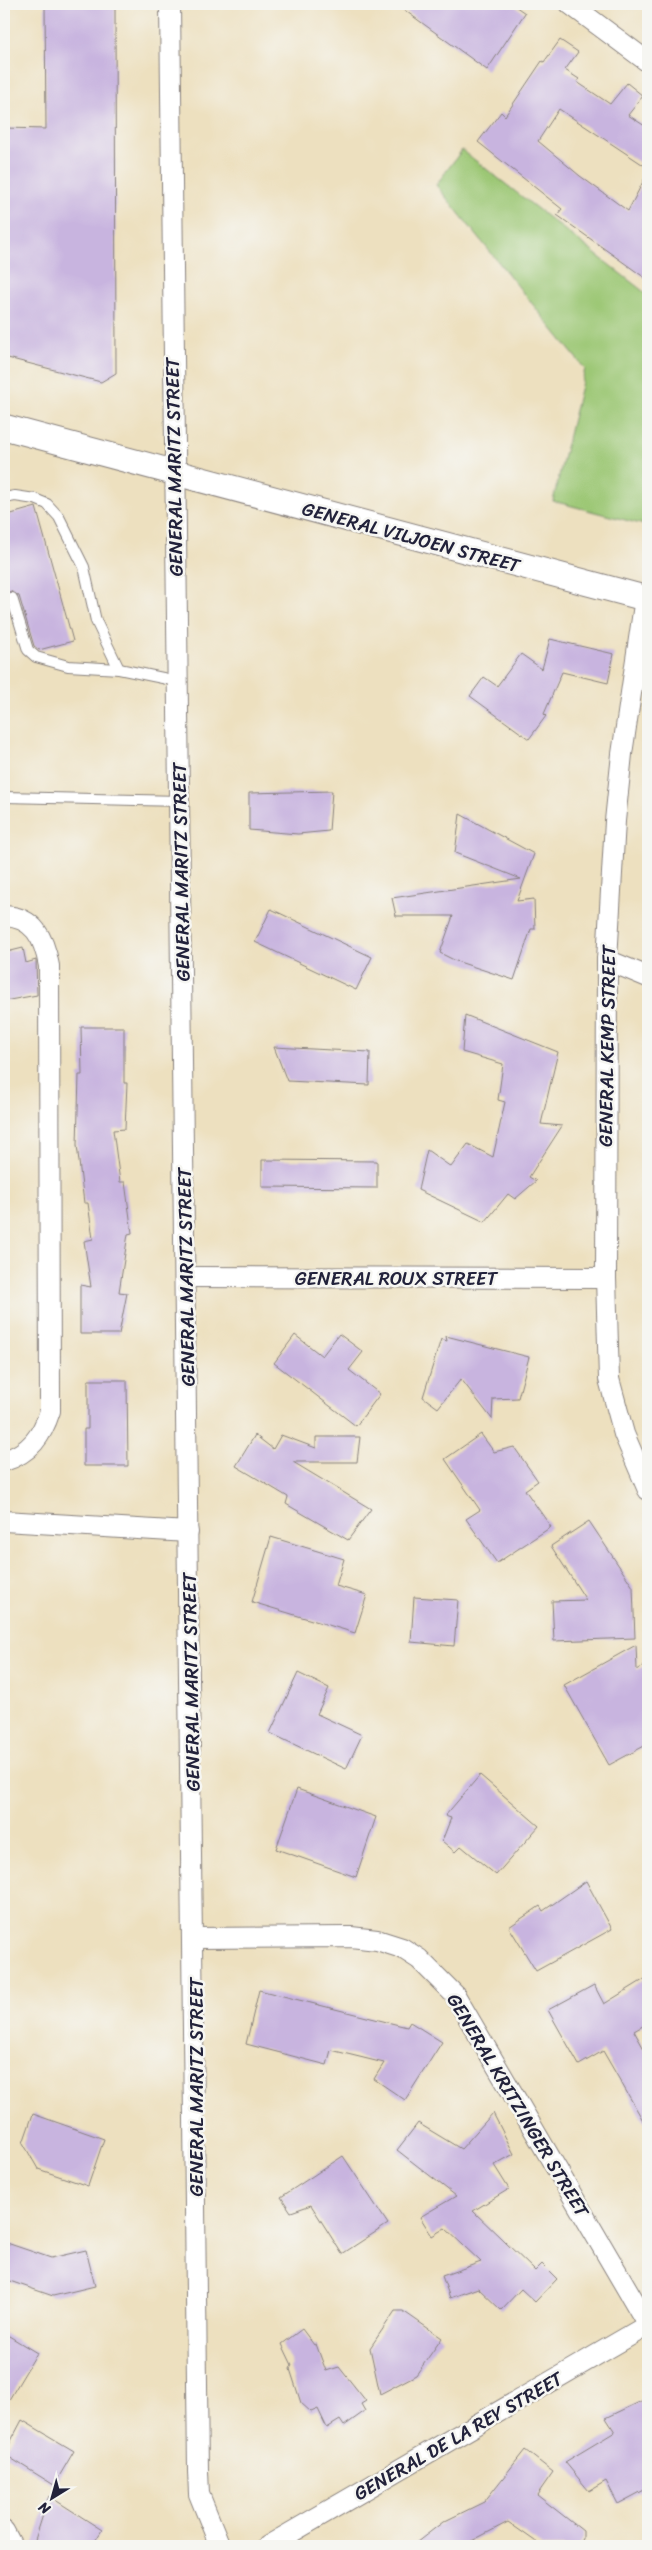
<svg xmlns="http://www.w3.org/2000/svg" width="652" height="2550" font-family="Sriracha,sans-serif">
<style>
.green{fill:#9cc774;stroke:#5f7458}
.building{fill:#c8b4df}
.lines{fill:none;stroke-linecap:round;stroke-linejoin:round}
.service-casing{stroke:#88817d;stroke-width:12}
.minor-casing{stroke:#88817d;stroke-width:22}
.tertiary-casing{stroke:#88817d;stroke-width:27}
.service{stroke:#fff;stroke-width:10}
.minor{stroke:#fff;stroke-width:20}
.tertiary{stroke:#fff;stroke-width:25}
.labels{text-anchor:middle;dominant-baseline:central;stroke-width:5;stroke-linejoin:round;paint-order:stroke}
.street-label{font-size:19px;fill:#22223b;stroke:#f6f6f2}
</style>
<rect width="100%" height="100%" fill="#f6f6f2"/>
<filter id="ink" filterUnits="userSpaceOnUse"><feTurbulence type="fractalNoise" baseFrequency=".02" numOctaves="2"/><feDisplacementMap in="SourceGraphic" scale="10" xChannelSelector="R" yChannelSelector="G"/><feConvolveMatrix kernelMatrix="1 2 1 2 8 2 1 2 1" color-interpolation-filters="sRGB"/></filter>
<filter id="wash" filterUnits="userSpaceOnUse"><feTurbulence type="fractalNoise" baseFrequency=".0096" numOctaves="4" result="noise"/><feDisplacementMap in="SourceGraphic" scale="20" xChannelSelector="R" yChannelSelector="G"/><feGaussianBlur stdDeviation="1.12" result="paint"/><feColorMatrix in="noise" values="0 0 0 0 0 0 0 0 0 0 0 0 0 0 0 0 0 1.4 0 .05"/><feComposite in="paint" operator="in"/></filter>
<g filter="url(#wash)">
<rect width="100%" height="100%" fill="#ede0bf"/>
<!-- green -->
<polygon class="green" points="462,150 648,295 648,526 553,501 585,369 436,185"/>
<g id="blocks">
<!-- building -->
<g class="building">
<polygon points="45,4 115,4 116,373 101,382 4,357 4,128 46,129"/>
<polygon points="396,4 512,4 525,13 487,70"/>
<polygon points="560,40 578,52 565,70 579,79 577,82 610,104 627,83 643,96 628,115 648,128 648,168 559,109 538,141 580,176 628,211 648,172 648,280 557,215 562,209 478,142 501,112 505,116 542,61 544,62"/>
<polygon points="36,507 73,641 39,650 34,646 19,596 10,591 4,600 4,516"/>
<polygon points="550,639 614,654 608,683 562,672 544,714 546,716 529,739 470,696 484,677 497,686 521,654 542,669"/>
<polygon points="332,791 329,831 298,834 249,830 249,793"/>
<polygon points="460,814 534,854 517,901 534,899 535,929 531,929 514,980 456,961 440,953 453,916 396,916 392,898 521,879 455,853"/>
<polygon points="271,909 372,957 356,990 255,942"/>
<polygon points="23,948 26,963 36,960 37,995 4,1001 4,966 7,952"/>
<polygon points="465,1015 558,1052 541,1124 562,1126 529,1177 536,1181 515,1199 508,1194 485,1222 418,1190 427,1150 451,1167 468,1144 493,1157 505,1102 498,1100 503,1064 462,1052"/>
<polygon points="81,1027 124,1027 124,1083 127,1083 125,1129 113,1130 120,1182 125,1182 132,1233 128,1234 119,1292 127,1293 119,1334 80,1334 80,1285 91,1287 84,1241 93,1239 88,1203 84,1203 77,1145 79,1075 82,1075"/>
<polygon points="274,1047 370,1052 369,1085 287,1081"/>
<polygon points="262,1160 377,1161 377,1188 262,1187"/>
<polygon points="339,1334 363,1352 349,1370 380,1394 356,1426 274,1363 295,1335 322,1356"/>
<polygon points="446,1336 529,1357 518,1398 493,1399 492,1419 461,1379 438,1408 423,1397 441,1339 447,1341"/>
<polygon points="88,1380 127,1380 128,1466 84,1466 84,1429 88,1429"/>
<polygon points="481,1434 494,1452 514,1447 538,1481 525,1490 551,1527 497,1563 466,1519 480,1510 445,1459"/>
<polygon points="255,1435 273,1449 281,1435 316,1448 316,1437 360,1437 357,1462 293,1462 371,1509 348,1540 286,1504 288,1497 236,1466"/>
<polygon points="589,1521 633,1587 635,1638 554,1641 552,1601 586,1600 551,1546"/>
<polygon points="271,1537 344,1559 336,1586 367,1595 355,1633 252,1602"/>
<polygon points="414,1597 458,1600 454,1646 411,1642"/>
<polygon points="636,1645 637,1670 648,1664 648,1744 609,1765 564,1685"/>
<polygon points="298,1673 329,1688 317,1714 362,1735 346,1769 270,1733"/>
<polygon points="480,1775 539,1826 496,1875 461,1846 455,1852 442,1841 451,1818 445,1816"/>
<polygon points="297,1789 376,1817 356,1877 276,1849"/>
<polygon points="586,1881 612,1929 536,1971 509,1927 540,1906 543,1911"/>
<polygon points="648,1977 648,2023 634,2031 648,2056 648,2129 603,2051 579,2065 548,2010 594,1985 604,2004"/>
<polygon points="259,1990 407,2027 410,2022 442,2042 405,2100 374,2079 384,2063 331,2050 327,2065 246,2044"/>
<polygon points="493,2113 514,2154 494,2165 509,2189 473,2211 535,2271 542,2264 557,2279 535,2302 521,2289 501,2310 478,2288 450,2298 442,2276 481,2262 445,2228 432,2236 420,2217 456,2196 397,2150 418,2123 461,2149"/>
<polygon points="33,2114 104,2139 88,2186 38,2169 23,2143"/>
<polygon points="343,2156 388,2224 342,2254 311,2205 291,2212 281,2197"/>
<polygon points="4,2242 51,2258 86,2250 95,2286 53,2296 4,2279"/>
<polygon points="395,2311 403,2311 442,2338 416,2375 380,2394 370,2348"/>
<polygon points="302,2329 314,2345 316,2344 326,2371 339,2367 366,2401 361,2404 365,2411 344,2426 340,2420 327,2428 318,2409 311,2412 301,2403 290,2369 292,2365 282,2344"/>
<polygon points="4,2333 37,2353 4,2408"/>
<polygon points="648,2398 648,2488 618,2504 606,2481 589,2491 565,2462 615,2432 606,2418"/>
<polygon points="22,2420 74,2451 54,2485 4,2454"/>
<polygon points="525,2450 553,2472 537,2495 583,2531 583,2539 577,2546 542,2546 508,2522 462,2546 412,2546 443,2522 484,2502"/>
<polygon points="49,2496 102,2530 92,2546 33,2546"/>
</g>
</g>
</g>
<g filter="url(#ink)">
<use href="#blocks" fill-opacity="0" stroke="#88817d" stroke-width="1"/>
<g class="lines">
<defs>
<g id="service">
<polyline points="4,498 15,496 35,499 47,504 59,517 84,567 96,621 119,669"/>
<polyline points="12,598 28,650 36,657 68,666 119,669 177,681"/>
<polyline points="4,797 181,801"/>
</g>
<g id="minor">
<path d="M 170,4 C 176,826 195,1648 198,2471 L 199,2494 L 220,2546"/>
<polyline points="570,4 648,62"/>
<polyline points="645,598 622,754 615,821 607,960 606,1278 609,1379 624,1434 648,1490"/>
<path d="M 4,916 C 34,917 44,938 49,966 L 50,1411 C 42,1436 30,1453 4,1461"/>
<polyline points="607,960 648,977"/>
<polyline points="186,1277 606,1278"/>
<polyline points="4,1521 188,1532"/>
<polyline points="195,1938 351,1937 377,1940 402,1948 419,1959 455,1995 648,2325"/>
<polyline points="4,2531 12,2546"/>
<polyline points="268,2546 648,2325"/>
</g>
<polyline id="tertiary" points="4,427 648,599"/>
</defs>
<!-- service casing -->
<use href="#service" class="service-casing"/>
<!-- minor casing -->
<use href="#minor" class="minor-casing"/>
<!-- tertiary casing -->
<use href="#tertiary" class="tertiary-casing"/>
<!-- service -->
<use href="#service" class="service"/>
<!-- minor -->
<use href="#minor" class="minor"/>
<!-- tertiary -->
<use href="#tertiary" class="tertiary"/>
</g>
</g>
<g class="labels">
<!-- street labels -->
<g class="street-label">
<text transform="translate(174 467) rotate(-91)">GENERAL MARITZ STREET</text>
<text transform="translate(411 537) rotate(15)">GENERAL VILJOEN STREET</text>
<text transform="translate(181 872) rotate(-91)">GENERAL MARITZ STREET</text>
<text transform="translate(607 1046) rotate(-89)">GENERAL KEMP STREET</text>
<text transform="translate(186 1277) rotate(-91)">GENERAL MARITZ STREET</text>
<text x="396" y="1278">GENERAL ROUX STREET</text>
<text transform="translate(191 1682) rotate(-91)">GENERAL MARITZ STREET</text>
<text transform="translate(196 2087) rotate(-90)">GENERAL MARITZ STREET</text>
<text transform="translate(518 2105) rotate(59)">GENERAL KRITZINGER STREET</text>
<text transform="translate(458 2436) rotate(-30)">GENERAL DE LA REY STREET</text>
</g>
</g>
<!-- margin -->
<rect width="652" height="2550" fill="none" stroke="#f6f6f2" stroke-width="20"/>
<!-- north arrow -->
<g transform="translate(52 2498) rotate(217)" stroke="#f6f6f2" stroke-width="4" paint-order="stroke">
<path d="M0-4L9 19L0 12L-9 19Z" fill="#22223b"/>
<text y="-8" font-size="14" font-weight="bold" text-anchor="middle" fill="#22223b">N</text>
</g>
</svg>
